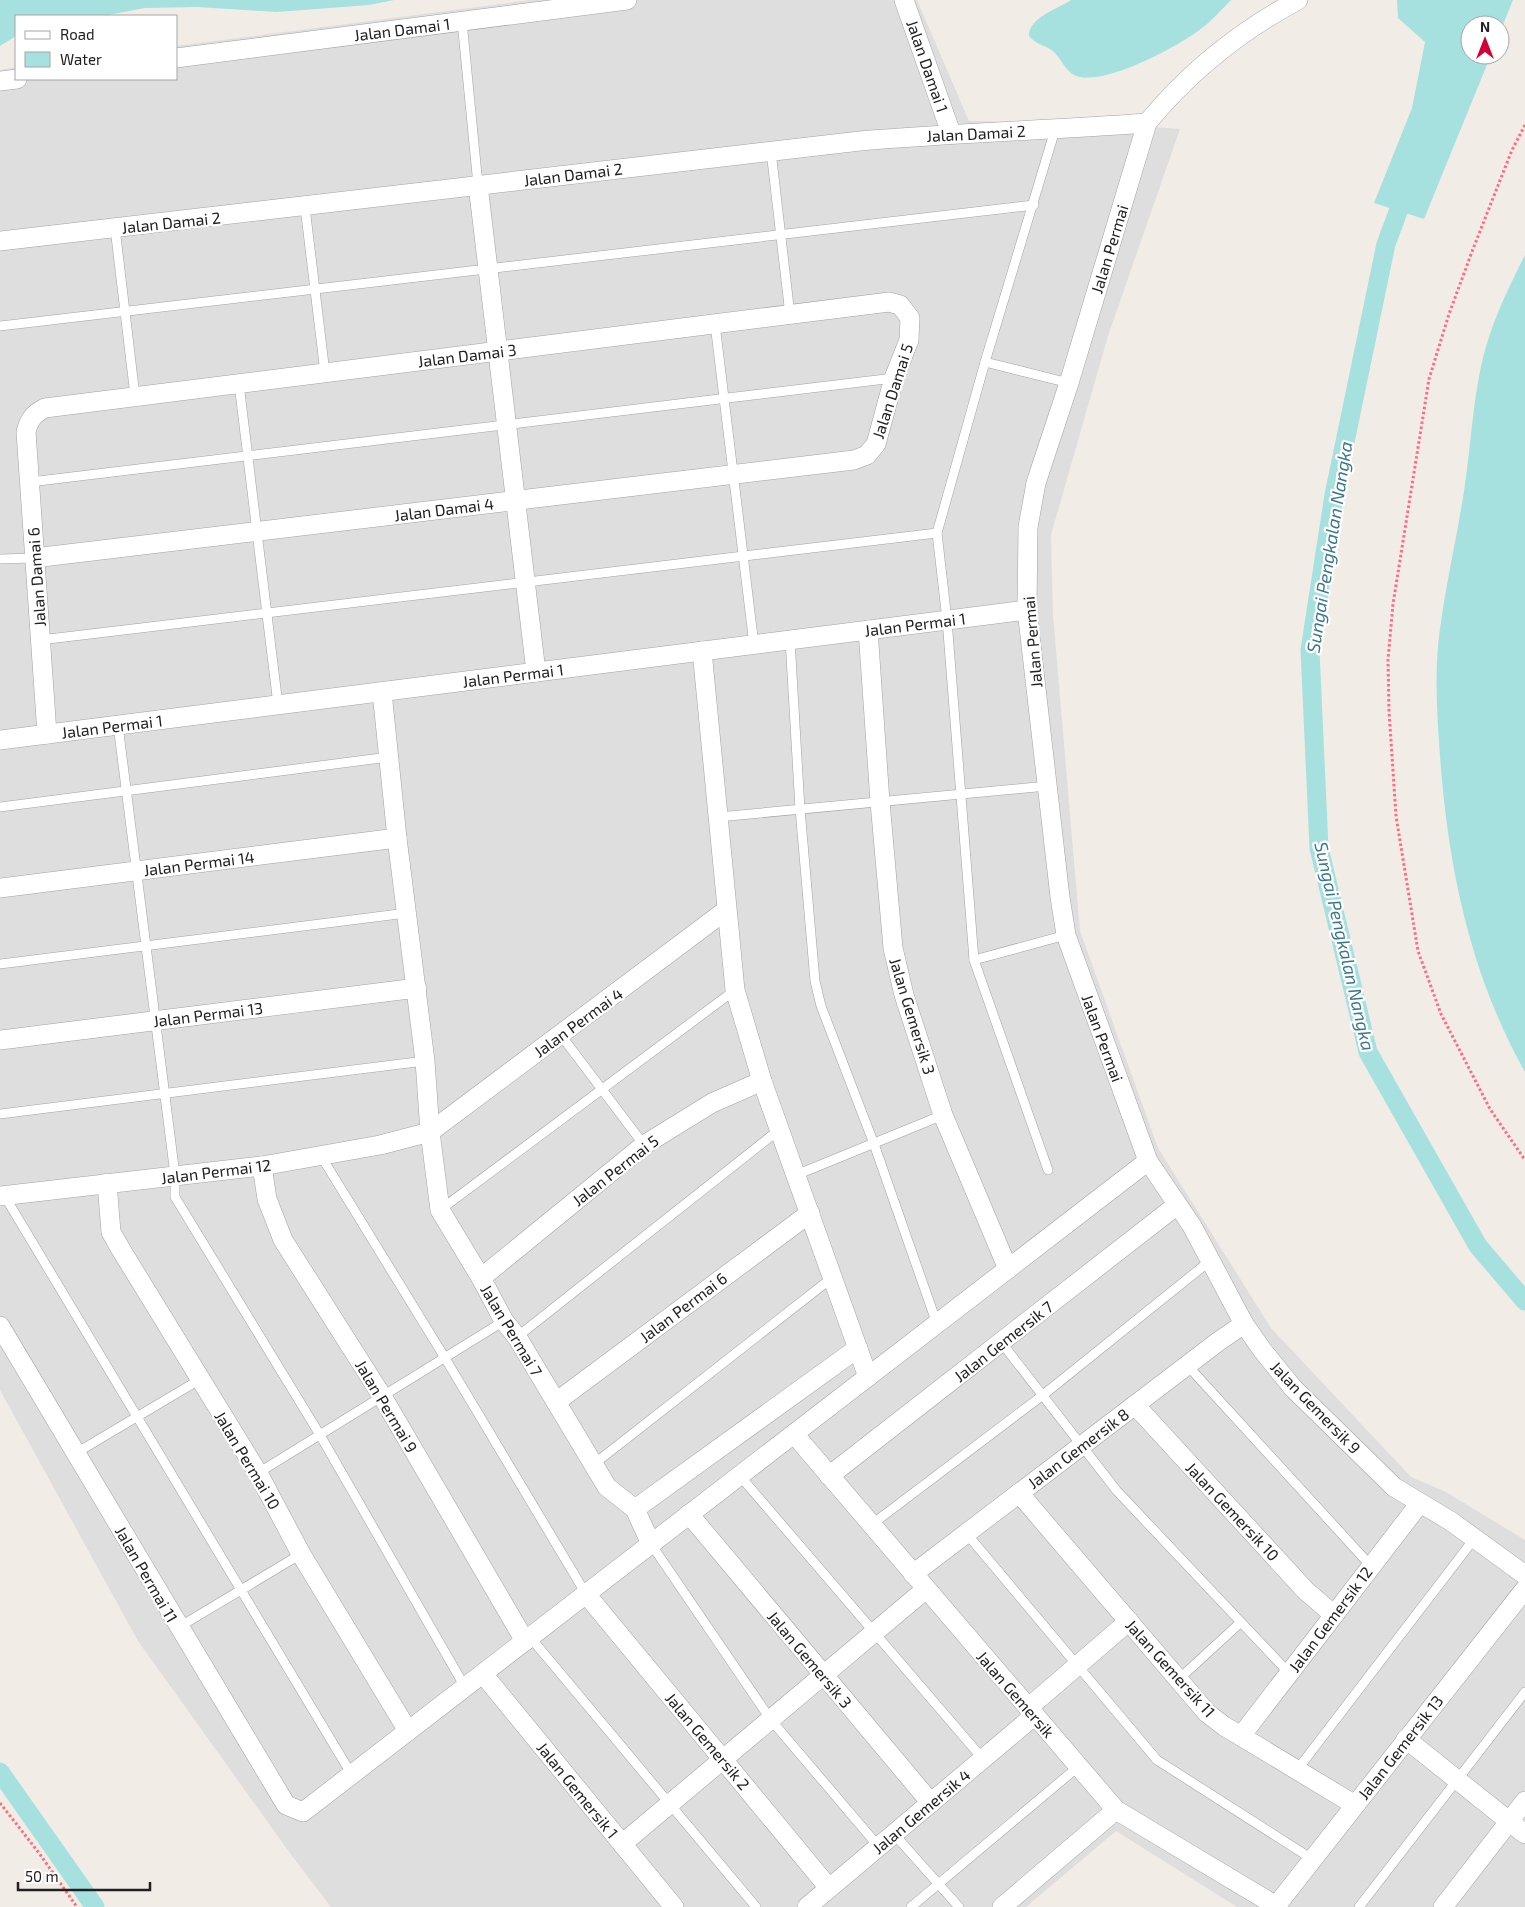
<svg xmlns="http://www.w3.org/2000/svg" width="1525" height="1907" font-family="'Exo 2',sans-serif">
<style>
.residential{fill:#dfdede}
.water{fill:#a6e1e0}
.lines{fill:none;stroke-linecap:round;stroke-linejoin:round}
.canal{stroke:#a6e1e0;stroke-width:19}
.lane-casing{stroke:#a2a2a2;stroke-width:10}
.street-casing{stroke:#a2a2a2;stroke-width:20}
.path{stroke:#ff6b7f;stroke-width:3;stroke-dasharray:2.5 2.5;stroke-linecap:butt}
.lane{stroke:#fff;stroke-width:9}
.street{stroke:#fff;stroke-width:19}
.labels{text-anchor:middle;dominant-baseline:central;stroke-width:4.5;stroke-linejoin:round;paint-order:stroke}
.street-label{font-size:16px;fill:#212121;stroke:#fff}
.water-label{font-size:18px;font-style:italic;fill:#3a788e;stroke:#fff}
</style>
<rect width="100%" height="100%" fill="#f2ece7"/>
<!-- residential -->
<polygon class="residential" points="531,0 917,0 969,121 1111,124 1180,129 1108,336 1051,535 1053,615 1080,931 1158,1148 1271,1328 1411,1477 1446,1492 1525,1540 1525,1907 1237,1907 1116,1831 1026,1907 331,1907 292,1856 138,1641 0,1390 0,70 16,67 16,79 176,79 176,46"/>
<!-- water -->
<g class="water">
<polygon points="0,0 394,0 369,5 277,12 197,7 145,8 103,16 16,16 16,36 0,46"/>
<path d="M 1071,0 L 1231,0 C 1221,10 1210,23 1198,31 C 1175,48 1101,88 1074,75 C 1066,71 1061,59 1054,52 C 1046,45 1036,45 1029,36 C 1029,17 1058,9 1071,0 Z"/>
<polygon points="1397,0 1513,0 1500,32 1500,25 1470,25 1470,55 1491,55 1424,219 1374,203 1412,108 1425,42 1398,18"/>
<path d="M 1525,255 L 1525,1072 C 1470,974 1448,867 1440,756 C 1437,715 1434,670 1440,629 C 1446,583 1457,537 1464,491 C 1472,441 1473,385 1489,337 C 1498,309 1512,281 1525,255 Z"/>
</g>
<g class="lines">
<!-- canal -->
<g class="canal">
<polyline points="1407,188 1386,244 1334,495 1310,650 1319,848 1368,1052 1478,1246 1525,1301"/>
<polyline points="0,1772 95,1907"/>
</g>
<defs>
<g id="lane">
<polyline points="462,21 478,185"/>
<polyline points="771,151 790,315"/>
<polyline points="305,207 325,373"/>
<polyline points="115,228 135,396"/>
<polyline points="715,324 754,645"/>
<polyline points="0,326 1034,205"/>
<polyline points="985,362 1069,383"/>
<polyline points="239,384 278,705"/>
<polyline points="30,482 894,378"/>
<polyline points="0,559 34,558"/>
<polyline points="40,640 937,533"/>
<polyline points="790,640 800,809 815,981 821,1006 874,1144 937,1324"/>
<polyline points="118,725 175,1175 175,1197 320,1435 465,1687"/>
<polyline points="0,807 389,757"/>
<polyline points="718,817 1047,786"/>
<polyline points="974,960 1066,935"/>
<polyline points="0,964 407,913"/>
<polyline points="560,1034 644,1145"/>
<polyline points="0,1114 425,1061"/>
<polyline points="321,1156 445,1358 586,1594"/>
<polyline points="1048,1170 974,960 947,620 937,533 985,362 1055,130"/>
<polyline points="796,1175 943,1115"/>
<polyline points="4,1195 352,1775"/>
<polyline points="440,1210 735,990"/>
<polyline points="517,1337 780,1129"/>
<polyline points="1001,1342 1117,1491 1289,1673"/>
<polyline points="1187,1365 1371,1566"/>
<polyline points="76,1453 199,1380"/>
<polyline points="594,1464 833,1277"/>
<polyline points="258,1473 504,1321"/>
<polyline points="740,1476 983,1759"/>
<polyline points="871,1525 1043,1395 1211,1260"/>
<polyline points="966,1533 1157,1760 1312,1859"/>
<polyline points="651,1544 771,1720 879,1847"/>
<polyline points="179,1627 301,1554"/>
<polyline points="530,1637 756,1907"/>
<polyline points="1179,1679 1241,1622"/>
<polyline points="1297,1770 1474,1539"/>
<polyline points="894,1834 959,1907"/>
<polyline points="911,1907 1079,1766"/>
<polyline points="1359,1907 1525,1692"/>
</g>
<g id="street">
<polyline points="904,0 951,133"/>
<path d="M 1298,0 C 1240,31 1189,72 1147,123 L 1069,383 L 1036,483 L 1028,527 L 1027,610 L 1060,897 L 1066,935 L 1148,1161 L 1192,1226 L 1244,1324 L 1263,1351 L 1293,1388 L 1394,1487 L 1452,1522 L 1525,1575"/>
<polyline points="176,58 627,0"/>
<polyline points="0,81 17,79"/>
<polyline points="478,185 536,672"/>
<path d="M 0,241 L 860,141 C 955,133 1051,130 1147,123"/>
<path d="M 34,558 L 854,460 L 867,455 L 876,444 L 894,378 L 909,340 L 910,318 L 900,305 L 889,302 L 45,408 C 33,414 29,420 26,432 L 47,734"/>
<polyline points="868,630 880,802 893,948 904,995 943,1115 1008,1269"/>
<polyline points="702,651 735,990 762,1081 868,1377"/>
<polyline points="382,692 397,838 425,1061 430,1132 440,1210 481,1278 504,1321 517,1337 607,1487 635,1509 651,1544"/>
<polyline points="0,740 1027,610"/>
<polyline points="0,888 397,838"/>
<polyline points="0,1040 417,988"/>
<polyline points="262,1166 267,1199 283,1240 382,1396 525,1641"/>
<polyline points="107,1183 111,1232 120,1248 258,1473 301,1554 408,1731"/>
<polyline points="0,1196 262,1166 380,1145 430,1132 725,911"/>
<polyline points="481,1278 644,1145 712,1103 762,1081"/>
<polyline points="0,1326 286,1805 303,1812 1148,1161"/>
<polyline points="556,1402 810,1213"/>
<polyline points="1135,1405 1306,1591 1334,1615"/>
<polyline points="794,1434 1116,1810 1278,1907"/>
<polyline points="829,1476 1177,1205"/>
<polyline points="1019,1493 1207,1713 1224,1726 1355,1805"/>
<polyline points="635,1509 858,1348"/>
<polyline points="689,1514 931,1803"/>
<polyline points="913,1574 1219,1341 1244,1324"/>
<polyline points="586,1594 829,1888"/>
<polyline points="483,1674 674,1907"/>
<polyline points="1028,1708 1129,1621"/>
<polyline points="1241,1736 1420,1503"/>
<polyline points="1406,1739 1525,1834"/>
<polyline points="622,1844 926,1589"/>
<polyline points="1276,1906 1525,1589"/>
<polyline points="807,1907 1035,1715"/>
<polyline points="1002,1907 1116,1810"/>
<polyline points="1443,1907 1525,1801"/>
</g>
</defs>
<!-- lane casing -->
<use href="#lane" class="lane-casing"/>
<!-- street casing -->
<use href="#street" class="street-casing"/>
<!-- path -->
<g class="path">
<polyline points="1525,125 1512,150 1473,249 1449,314 1429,379 1393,604 1388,660 1389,711 1396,816 1418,951 1441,1014 1490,1109 1525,1160"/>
<polyline points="0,1803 39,1853 77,1907"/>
</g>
<!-- lane -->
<use href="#lane" class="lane"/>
<!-- street -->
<use href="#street" class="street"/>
</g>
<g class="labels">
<!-- street labels -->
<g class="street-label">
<text transform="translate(402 29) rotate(-7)">Jalan Damai 1</text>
<text transform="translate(928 66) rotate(71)">Jalan Damai 1</text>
<text transform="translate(976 133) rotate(-3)">Jalan Damai 2</text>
<text transform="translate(573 174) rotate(-7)">Jalan Damai 2</text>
<text transform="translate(171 222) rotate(-6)">Jalan Damai 2</text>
<text transform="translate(1109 249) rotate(-73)">Jalan Permai</text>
<text transform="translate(467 355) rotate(-7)">Jalan Damai 3</text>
<text transform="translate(892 391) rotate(-72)">Jalan Damai 5</text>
<text transform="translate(444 509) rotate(-7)">Jalan Damai 4</text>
<text transform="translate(36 577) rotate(-94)">Jalan Damai 6</text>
<text transform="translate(915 624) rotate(-7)">Jalan Permai 1</text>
<text transform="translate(1032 642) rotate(-95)">Jalan Permai</text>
<text transform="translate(513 675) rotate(-7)">Jalan Permai 1</text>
<text transform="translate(112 726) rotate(-7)">Jalan Permai 1</text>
<text transform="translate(199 863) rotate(-7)">Jalan Permai 14</text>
<text transform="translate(208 1014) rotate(-7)">Jalan Permai 13</text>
<text transform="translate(913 1016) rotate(73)">Jalan Gemersik 3</text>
<text transform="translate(578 1022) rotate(-36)">Jalan Permai 4</text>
<text transform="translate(1103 1038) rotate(70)">Jalan Permai</text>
<text transform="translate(615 1170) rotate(-38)">Jalan Permai 5</text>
<text transform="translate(216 1171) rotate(-7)">Jalan Permai 12</text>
<text transform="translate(683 1307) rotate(-37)">Jalan Permai 6</text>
<text transform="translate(512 1330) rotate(59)">Jalan Permai 7</text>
<text transform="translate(1003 1341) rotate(-38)">Jalan Gemersik 7</text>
<text transform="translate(387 1406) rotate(59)">Jalan Permai 9</text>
<text transform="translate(1316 1407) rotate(46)">Jalan Gemersik 9</text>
<text transform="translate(1078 1448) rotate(-37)">Jalan Gemersik 8</text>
<text transform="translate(248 1460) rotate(59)">Jalan Permai 10</text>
<text transform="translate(1233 1511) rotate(47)">Jalan Gemersik 10</text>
<text transform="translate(147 1574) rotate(60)">Jalan Permai 11</text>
<text transform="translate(1330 1619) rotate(-53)">Jalan Gemersik 12</text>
<text transform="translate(810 1659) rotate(50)">Jalan Gemersik 3</text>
<text transform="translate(1171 1668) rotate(48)">Jalan Gemersik 11</text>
<text transform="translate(1016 1694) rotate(49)">Jalan Gemersik</text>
<text transform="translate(708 1741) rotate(50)">Jalan Gemersik 2</text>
<text transform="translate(1400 1747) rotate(-52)">Jalan Gemersik 13</text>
<text transform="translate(578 1790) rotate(51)">Jalan Gemersik 1</text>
<text transform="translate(921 1811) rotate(-40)">Jalan Gemersik 4</text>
</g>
<!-- water labels -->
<g class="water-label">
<text transform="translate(1329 547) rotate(-81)">Sungai Pengkalan Nangka</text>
<text transform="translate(1345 946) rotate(77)">Sungai Pengkalan Nangka</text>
</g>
</g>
<!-- legend -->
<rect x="15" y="15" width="162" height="65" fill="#ffffff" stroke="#a6a6a6"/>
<rect x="25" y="31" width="25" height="8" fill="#ffffff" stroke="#a6a6a6"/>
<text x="60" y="40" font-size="15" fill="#212121">Road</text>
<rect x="25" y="52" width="25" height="15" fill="#a6e1e0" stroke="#a6a6a6"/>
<text x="60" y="65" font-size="15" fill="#212121">Water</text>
<!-- north arrow -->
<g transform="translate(1485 40)"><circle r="24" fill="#ffffff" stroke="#a6a6a6"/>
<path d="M0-4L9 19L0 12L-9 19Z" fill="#d20033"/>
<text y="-8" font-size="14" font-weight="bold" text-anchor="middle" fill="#212121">N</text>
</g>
<!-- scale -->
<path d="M18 1882v8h132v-8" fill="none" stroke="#212121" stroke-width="2.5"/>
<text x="25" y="1882" font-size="15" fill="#212121" stroke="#ffffff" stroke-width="4" paint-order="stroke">50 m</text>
</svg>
